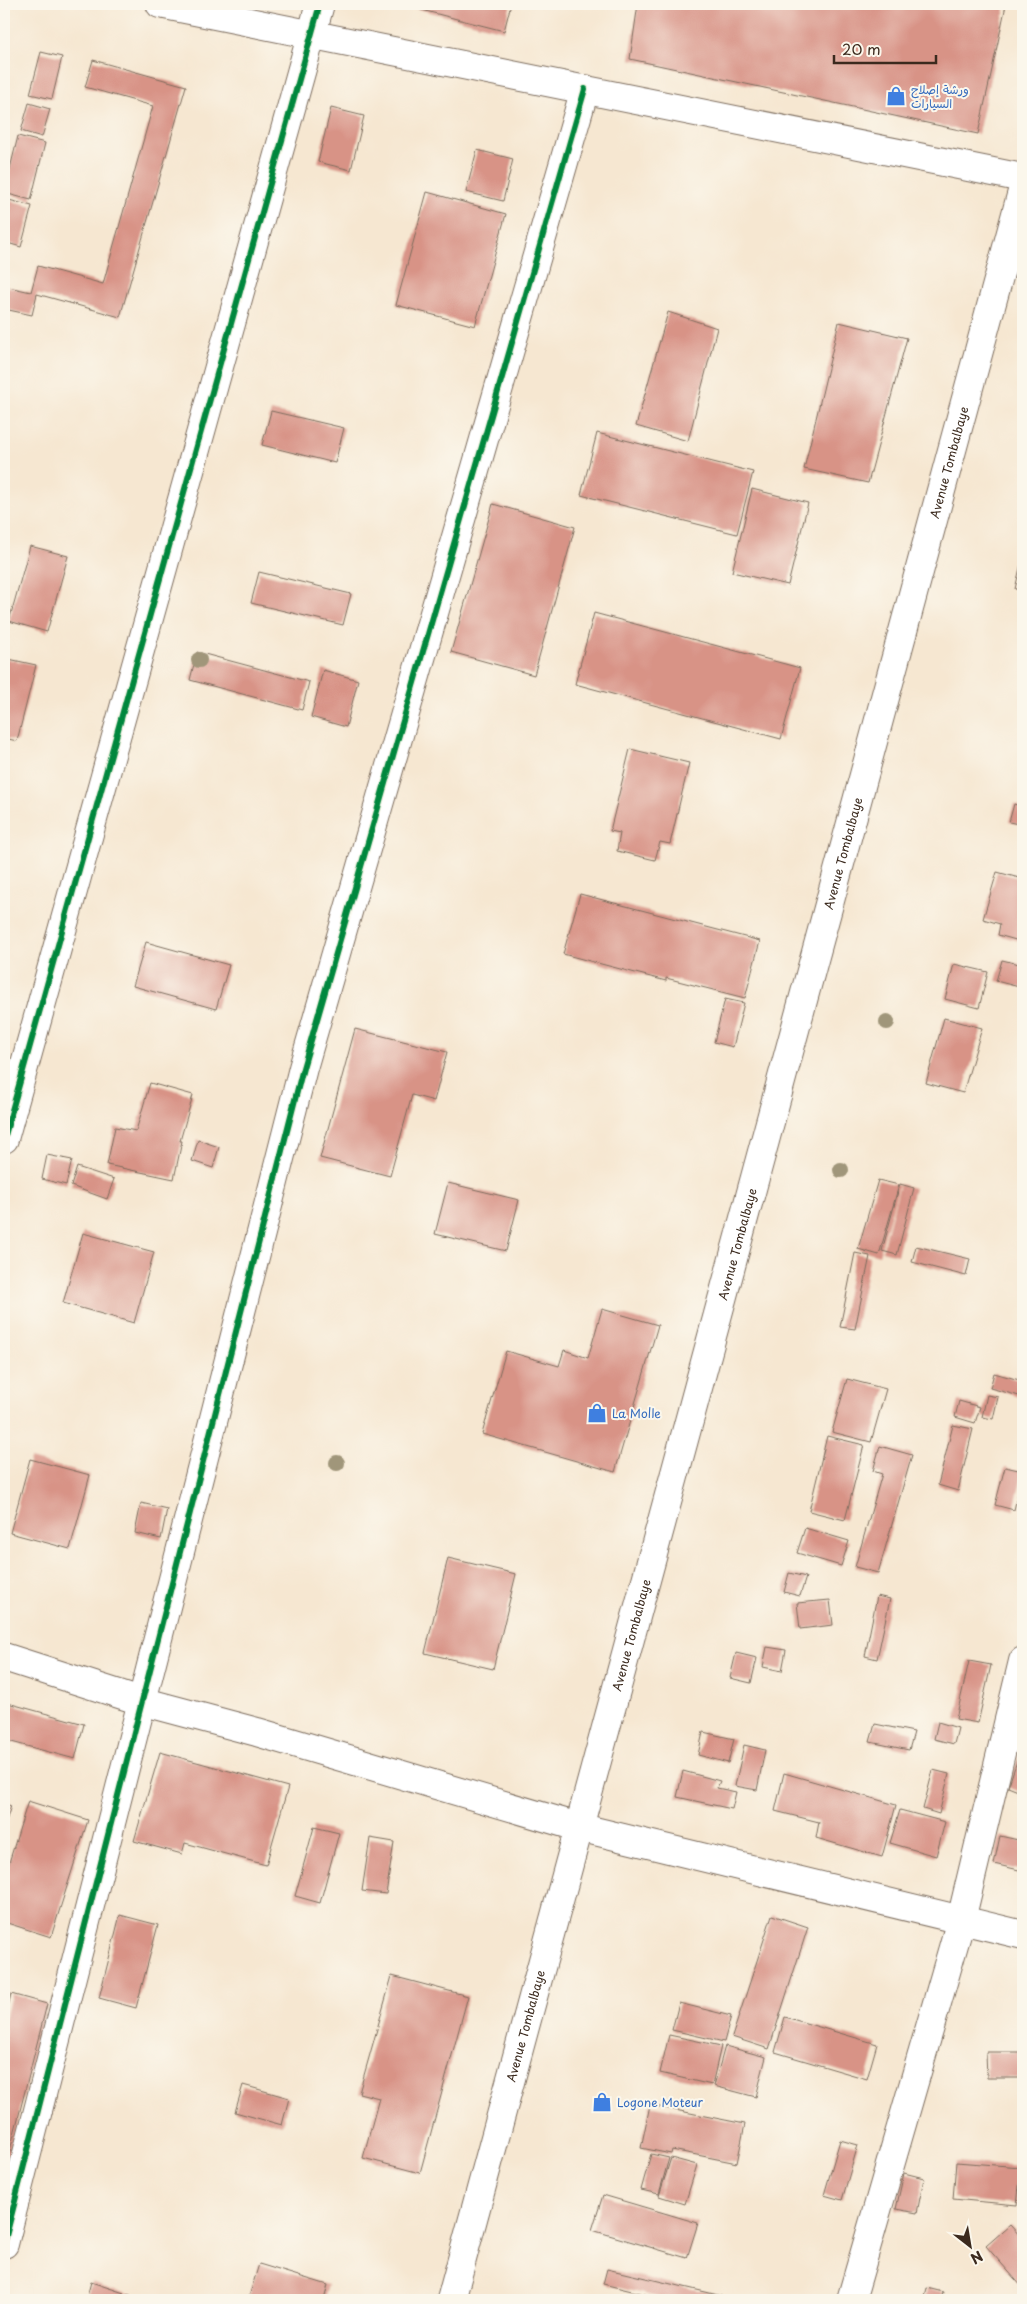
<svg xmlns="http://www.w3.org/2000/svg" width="1027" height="2304" font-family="'Playpen Sans','Playpen Sans Arabic',sans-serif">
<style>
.building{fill:#d89386}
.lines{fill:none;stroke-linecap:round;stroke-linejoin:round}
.minor-casing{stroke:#7c6c5d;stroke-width:30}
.tertiary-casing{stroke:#7c6c5d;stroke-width:30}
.secondary-casing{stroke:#7c6c5d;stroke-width:30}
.minor{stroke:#fff;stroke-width:28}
.tertiary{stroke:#fff;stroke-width:28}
.secondary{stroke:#fff;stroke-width:28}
.cycleway-casing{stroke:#fbf7ec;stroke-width:9}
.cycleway{stroke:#00873e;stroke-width:6}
.tree{fill:#a0967a}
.labels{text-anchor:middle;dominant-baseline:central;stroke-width:4;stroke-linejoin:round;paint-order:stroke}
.shop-label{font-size:12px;fill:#366cbe;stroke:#fbf7ec;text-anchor:start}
.street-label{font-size:12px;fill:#3b2a1e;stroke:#fbf7ec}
</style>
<rect width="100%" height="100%" fill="#fbf7ec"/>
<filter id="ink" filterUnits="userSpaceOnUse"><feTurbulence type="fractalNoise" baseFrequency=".02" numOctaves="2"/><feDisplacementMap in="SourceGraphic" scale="10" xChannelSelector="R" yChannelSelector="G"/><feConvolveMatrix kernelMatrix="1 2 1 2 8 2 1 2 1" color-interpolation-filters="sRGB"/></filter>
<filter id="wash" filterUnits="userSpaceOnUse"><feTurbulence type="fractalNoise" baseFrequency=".0096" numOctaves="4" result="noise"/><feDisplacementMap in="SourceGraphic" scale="20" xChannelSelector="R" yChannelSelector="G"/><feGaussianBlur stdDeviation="1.12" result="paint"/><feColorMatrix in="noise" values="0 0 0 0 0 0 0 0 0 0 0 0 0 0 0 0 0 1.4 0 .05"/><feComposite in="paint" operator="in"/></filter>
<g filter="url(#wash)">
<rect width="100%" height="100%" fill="#f6e7d1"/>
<g id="blocks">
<!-- building -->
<g class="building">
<polygon points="407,4 511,4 504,31 406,6"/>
<polygon points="638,4 1005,4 1006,5 978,134 630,59"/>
<polygon points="41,52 62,57 52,99 30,94"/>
<polygon points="93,60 186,86 120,317 37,294 32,315 4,309 4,286 31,292 38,266 103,284 153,106 85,87"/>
<polygon points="29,103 50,109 42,137 21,131"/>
<polygon points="331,108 364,116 351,170 318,162"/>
<polygon points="18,136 45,143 31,200 4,193"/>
<polygon points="477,150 513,159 503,201 466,192"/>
<polygon points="427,192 506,214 475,326 396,305"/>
<polygon points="5,199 32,206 21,247 4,242"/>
<polygon points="668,312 717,328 688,441 636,426"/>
<polygon points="839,322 907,338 868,483 804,469"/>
<polygon points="271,411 344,428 335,463 262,445"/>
<polygon points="597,433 753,472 737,534 581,495"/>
<polygon points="752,489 808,503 788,585 732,572"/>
<polygon points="493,504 575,527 534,675 451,652"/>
<polygon points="30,546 68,556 47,632 9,621"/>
<polygon points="1023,555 1023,591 1015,589"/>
<polygon points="259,572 351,594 343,625 251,603"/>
<polygon points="594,613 800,668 781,739 575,684"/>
<polygon points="197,652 309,682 302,710 190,680"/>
<polygon points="4,658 36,665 17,741 4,738"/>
<polygon points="323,670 358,680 346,727 311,717"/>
<polygon points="630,749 689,763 670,844 660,842 655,860 617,851 620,833 610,831"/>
<polygon points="1014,804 1023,807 1023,825 1009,822"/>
<polygon points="997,872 1023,879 1023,942 998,935 1000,924 983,919"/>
<polygon points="580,894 760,941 745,998 666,978 666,981 563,954"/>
<polygon points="146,942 229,965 216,1009 133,986"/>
<polygon points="1002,960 1023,965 1023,988 996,981"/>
<polygon points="954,964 988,972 979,1008 945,999"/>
<polygon points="725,999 744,1003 733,1047 714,1042"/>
<polygon points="944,1018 982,1028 963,1093 926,1083"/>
<polygon points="355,1029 447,1052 434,1101 412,1095 390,1176 320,1158"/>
<polygon points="150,1083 193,1095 180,1141 182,1141 174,1179 107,1165 115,1127 136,1131"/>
<polygon points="198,1140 219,1147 213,1168 192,1161"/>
<polygon points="47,1155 72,1160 66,1185 42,1179"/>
<polygon points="77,1167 114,1179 107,1199 71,1186"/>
<polygon points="878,1180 899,1185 879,1255 858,1249"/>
<polygon points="448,1183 519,1200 506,1251 435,1234"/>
<polygon points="900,1184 914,1188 897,1255 882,1251"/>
<polygon points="83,1233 154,1252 134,1323 63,1303"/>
<polygon points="916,1246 970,1259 966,1276 912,1262"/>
<polygon points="855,1253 870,1256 855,1329 840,1327"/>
<polygon points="602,1309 658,1325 615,1472 482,1434 506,1351 559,1366 564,1350 588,1358"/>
<polygon points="994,1373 1023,1381 1023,1397 990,1388"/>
<polygon points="847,1379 886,1389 871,1442 832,1432"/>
<polygon points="987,1395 998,1397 993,1419 982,1417"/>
<polygon points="959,1401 980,1407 975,1423 955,1417"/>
<polygon points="953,1425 973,1429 958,1491 938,1485"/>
<polygon points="827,1436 864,1445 845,1520 809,1511"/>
<polygon points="880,1446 912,1455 878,1573 855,1567 882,1474 873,1471"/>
<polygon points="30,1459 90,1475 70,1549 10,1533"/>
<polygon points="1005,1467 1023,1471 1014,1510 995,1505"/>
<polygon points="141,1503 167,1509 161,1539 135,1533"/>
<polygon points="805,1528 849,1541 841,1566 797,1553"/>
<polygon points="448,1558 516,1574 493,1669 425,1653"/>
<polygon points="789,1573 806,1577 800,1596 784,1592"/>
<polygon points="877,1596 890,1599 877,1659 865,1656"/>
<polygon points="830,1600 833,1625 800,1629 797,1603"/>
<polygon points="767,1647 786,1650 782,1671 763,1667"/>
<polygon points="736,1653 757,1658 751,1683 730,1678"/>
<polygon points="969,1661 991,1665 978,1723 956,1719"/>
<polygon points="4,1702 84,1724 75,1759 4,1740"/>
<polygon points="938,1722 958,1728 954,1744 934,1739"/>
<polygon points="875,1724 914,1732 909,1750 870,1742"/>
<polygon points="703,1732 734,1739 728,1763 698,1755"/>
<polygon points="1023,1744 1023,1793 1008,1787"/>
<polygon points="744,1745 765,1750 757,1790 735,1786"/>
<polygon points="160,1752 288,1787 266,1865 185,1843 182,1854 134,1841"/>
<polygon points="933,1770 949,1774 939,1814 923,1809"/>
<polygon points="683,1771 720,1781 717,1788 736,1792 732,1809 677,1797"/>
<polygon points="784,1773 896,1805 882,1857 816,1838 819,1822 775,1811"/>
<polygon points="28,1801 88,1820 51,1937 4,1922 4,1879"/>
<polygon points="4,1803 11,1806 4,1827"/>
<polygon points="900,1810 945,1822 936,1856 890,1843"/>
<polygon points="314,1827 339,1833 320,1903 295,1896"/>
<polygon points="1000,1836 1023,1841 1023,1871 994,1864"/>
<polygon points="370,1838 394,1842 386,1894 362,1891"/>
<polygon points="120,1915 158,1925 136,2008 99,1998"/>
<polygon points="772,1915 808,1927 769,2049 732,2037"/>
<polygon points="392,1976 468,1996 420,2173 363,2158 379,2098 359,2093"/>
<polygon points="11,1994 47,2004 7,2162 4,2161 4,2023"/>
<polygon points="679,2003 731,2016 724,2042 672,2030"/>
<polygon points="1023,2004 1023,2020 1018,2018"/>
<polygon points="785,2017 877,2044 867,2079 775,2052"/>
<polygon points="669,2035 721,2046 712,2085 660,2073"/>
<polygon points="725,2046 766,2057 756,2097 714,2086"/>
<polygon points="986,2052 1023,2052 1023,2078 987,2078"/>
<polygon points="243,2085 289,2098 282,2125 235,2112"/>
<polygon points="650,2105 745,2124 737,2163 672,2150 671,2154 641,2148"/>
<polygon points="840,2140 858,2145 842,2200 824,2195"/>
<polygon points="651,2154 669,2158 659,2194 641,2190"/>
<polygon points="671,2158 697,2165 685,2204 659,2196"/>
<polygon points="956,2162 1021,2167 1017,2205 953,2199"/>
<polygon points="904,2173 924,2178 917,2213 896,2209"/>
<polygon points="603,2195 698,2223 687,2258 592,2230"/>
<polygon points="1010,2225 1023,2239 1023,2288 986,2246"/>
<polygon points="259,2264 328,2285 324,2300 248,2300"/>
<polygon points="607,2269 714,2294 734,2300 669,2300 603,2284"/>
<polygon points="91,2282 145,2300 86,2300"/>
<polygon points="927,2288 943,2292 941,2300 924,2300"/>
</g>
</g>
</g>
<g filter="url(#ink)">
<use href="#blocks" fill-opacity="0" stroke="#7c6c5d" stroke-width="1"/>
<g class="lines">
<defs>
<g id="minor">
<polyline points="4,1139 320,4"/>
<polyline points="4,2244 303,1068 585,89"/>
<polyline points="851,2300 961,1920 1023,1661"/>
</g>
<g id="tertiary">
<polyline points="160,4 1023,178"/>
<polyline points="4,1657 141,1701 257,1732 578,1827 1023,1935"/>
</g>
<g id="secondary">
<path id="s1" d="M 451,2300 L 1023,188"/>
</g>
</defs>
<!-- minor casing -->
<use href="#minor" class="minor-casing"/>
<!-- tertiary casing -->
<use href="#tertiary" class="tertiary-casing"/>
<!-- secondary casing -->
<use href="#secondary" class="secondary-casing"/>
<!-- minor -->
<use href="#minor" class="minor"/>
<!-- tertiary -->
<use href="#tertiary" class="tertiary"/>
<!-- secondary -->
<use href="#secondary" class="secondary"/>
<defs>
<g id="cycleway">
<polyline points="4,1139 320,4"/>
<polyline points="4,2244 303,1068 585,89"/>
</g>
</defs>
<!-- cycleway casing -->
<use href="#cycleway" class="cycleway-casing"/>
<!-- cycleway -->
<use href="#cycleway" class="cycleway"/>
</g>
<!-- trees -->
<g class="tree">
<circle cx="199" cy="660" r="8"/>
<circle cx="887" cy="1022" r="8"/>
<circle cx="841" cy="1170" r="8"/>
<circle cx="337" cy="1463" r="8"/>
</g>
</g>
<!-- icons -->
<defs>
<symbol id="shop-bare" viewBox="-9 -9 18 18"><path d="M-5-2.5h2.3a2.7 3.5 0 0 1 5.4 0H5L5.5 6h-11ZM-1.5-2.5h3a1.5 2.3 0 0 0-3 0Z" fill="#3f7fe0" stroke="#fbf7ec" stroke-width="2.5" paint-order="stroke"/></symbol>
</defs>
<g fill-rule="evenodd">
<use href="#shop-bare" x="882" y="82" width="28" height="28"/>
<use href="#shop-bare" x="583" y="1399" width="28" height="28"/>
<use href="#shop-bare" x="588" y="2088" width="28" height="28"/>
</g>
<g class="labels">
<!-- shop labels -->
<g class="shop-label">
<text x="911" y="89">ورشة إصلاح<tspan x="911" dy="14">السيارات</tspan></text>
<text x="612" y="1413">La Molle</text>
<text x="617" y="2102">Logone Moteur</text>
</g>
<!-- street labels -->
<g class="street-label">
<text stroke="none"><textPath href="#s1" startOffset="1904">Avenue Tombalbaye</textPath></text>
<text stroke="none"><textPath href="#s1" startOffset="1499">Avenue Tombalbaye</textPath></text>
<text stroke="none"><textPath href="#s1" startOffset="1094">Avenue Tombalbaye</textPath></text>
<text stroke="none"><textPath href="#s1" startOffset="689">Avenue Tombalbaye</textPath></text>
<text stroke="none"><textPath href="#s1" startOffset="284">Avenue Tombalbaye</textPath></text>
</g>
</g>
<!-- margin -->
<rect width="1027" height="2304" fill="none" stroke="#fbf7ec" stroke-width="20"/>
<!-- north arrow -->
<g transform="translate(970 2246) rotate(149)" stroke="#fbf7ec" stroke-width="4" paint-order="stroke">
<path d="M0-4L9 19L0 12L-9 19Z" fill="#3b2a1e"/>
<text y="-8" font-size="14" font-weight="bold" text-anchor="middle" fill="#3b2a1e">N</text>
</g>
<!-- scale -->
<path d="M834 55v8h102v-8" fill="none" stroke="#3b2a1e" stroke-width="2.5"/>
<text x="842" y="55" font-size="15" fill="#3b2a1e" stroke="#fbf7ec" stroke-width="4" paint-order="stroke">20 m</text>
</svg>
